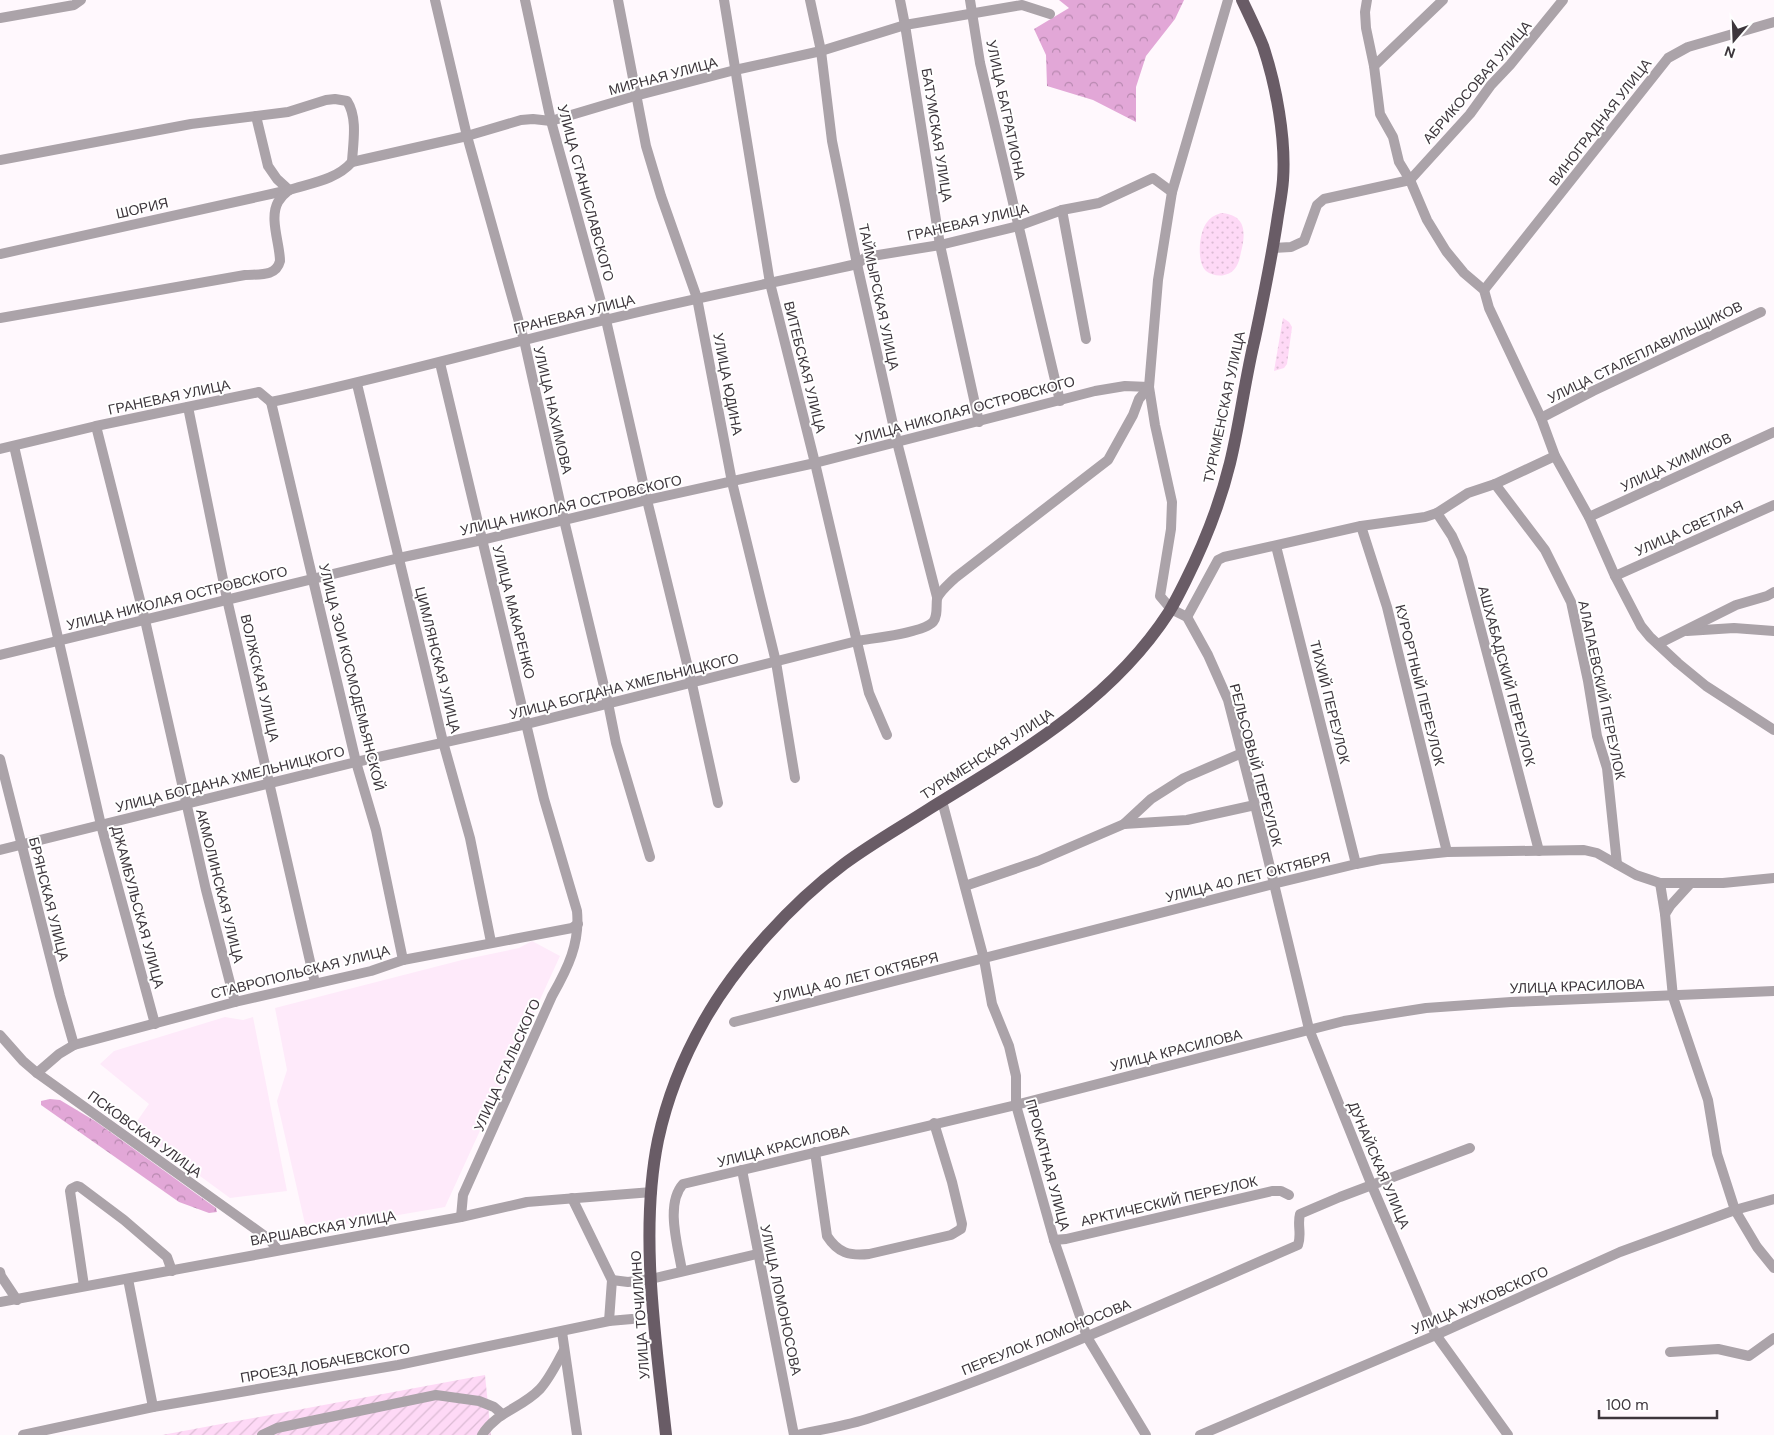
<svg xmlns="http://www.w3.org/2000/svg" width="1774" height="1435" font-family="'DM Sans',sans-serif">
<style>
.built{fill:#feeafa}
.grass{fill:url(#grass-dots)}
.forest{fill:url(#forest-crowns)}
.garden{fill:url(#garden-furrows)}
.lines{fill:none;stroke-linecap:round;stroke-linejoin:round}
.minor{stroke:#aba3a9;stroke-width:10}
.major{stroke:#695c66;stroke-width:12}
.labels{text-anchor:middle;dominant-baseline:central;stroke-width:4;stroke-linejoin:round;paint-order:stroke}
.street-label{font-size:14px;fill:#3d363c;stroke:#fff}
</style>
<defs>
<pattern id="grass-dots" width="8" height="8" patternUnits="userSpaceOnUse" patternTransform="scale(1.25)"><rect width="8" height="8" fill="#fed9f6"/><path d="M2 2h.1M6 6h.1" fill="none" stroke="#dbbbd4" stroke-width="1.8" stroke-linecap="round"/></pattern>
<pattern id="forest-crowns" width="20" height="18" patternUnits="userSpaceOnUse" patternTransform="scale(1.25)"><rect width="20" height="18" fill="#e2a7d7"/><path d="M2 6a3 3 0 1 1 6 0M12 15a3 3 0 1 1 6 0" fill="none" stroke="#b889b0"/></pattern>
<pattern id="garden-furrows" width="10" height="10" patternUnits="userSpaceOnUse" patternTransform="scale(1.25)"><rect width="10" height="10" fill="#fed9f6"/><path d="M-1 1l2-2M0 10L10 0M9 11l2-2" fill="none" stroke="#dbbbd4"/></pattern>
</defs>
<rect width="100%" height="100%" fill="#fff8fd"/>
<!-- built -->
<g class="built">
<polygon points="532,941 560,956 445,1207 317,1229 305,1224 277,1101 287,1070 275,1008 462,960 519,948"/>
<polygon points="225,1017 243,1020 253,1017 287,1191 230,1198 133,1127 149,1104 100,1064 114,1051"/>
</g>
<!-- grass -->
<g class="grass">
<path d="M 1221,213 C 1244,215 1246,229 1242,248 C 1240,255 1240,261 1236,267 C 1230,277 1215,278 1206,271 C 1196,262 1199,230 1208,221 C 1212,216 1216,215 1221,213 Z"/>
<polygon points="1283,318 1289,322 1292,327 1287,364 1284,368 1274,371"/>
</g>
<!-- forest -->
<g class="forest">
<polygon points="1059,0 1184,0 1175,19 1146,56 1136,87 1136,122 1093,100 1047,86 1046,55 1034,29 1069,8"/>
<polygon points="50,1099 60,1100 95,1121 216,1208 217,1212 209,1213 179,1202 41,1105 41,1101"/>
</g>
<!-- garden -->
<polygon class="garden" points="485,1375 491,1435 162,1435"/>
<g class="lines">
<!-- minor -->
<g class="minor">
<polyline points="435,0 467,136 524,340 564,520 608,703 616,743 650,857"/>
<polyline points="525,0 551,121 606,320 647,500 692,684 718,803"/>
<polyline points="618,0 646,146 661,196 697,298 732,482 776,662 795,778"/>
<polyline points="724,0 770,283 815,463 869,693 887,735"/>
<polyline points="810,0 821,51 832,141 857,264 897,442 937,597"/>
<polyline points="900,0 905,25 940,245 979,422"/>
<polyline points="970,0 980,63 1060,401"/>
<polyline points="1228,0 1172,192 1158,280 1149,387 1155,425 1172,502 1171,529 1160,596 1171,609 1187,617 1208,655 1228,700 1255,805 1309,1029 1372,1186 1436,1335 1508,1435"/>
<polyline points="1367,0 1365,12 1366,28 1374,66 1380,114 1393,137 1399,162 1410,180 1427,220 1446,251 1464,273 1484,290 1489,308 1541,418 1555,456 1589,517 1615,576 1641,626 1650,637 1678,663 1706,686 1774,730"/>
<polyline points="0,18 74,5 81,0"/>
<polyline points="1374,66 1443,0"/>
<polyline points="256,116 268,166 277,179 289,190"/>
<path d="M 0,160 L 191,124 L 288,112 L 326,100 L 335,99 L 347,101 C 358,118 353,143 352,162"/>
<polyline points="1062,210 1086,339"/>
<polyline points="1273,248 1291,247 1304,241 1317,205 1324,199 1410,180 1470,114 1491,85 1510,65 1563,0"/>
<path d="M 0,254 L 289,190 C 311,183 336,180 352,162 L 467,136 L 521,120 L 533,119 L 551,121 L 635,96 L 735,70 L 821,51 L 905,25 L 1022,5 L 1050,14"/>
<polyline points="1484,290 1668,58 1688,47 1774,22"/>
<path d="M 0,318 L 245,275 C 259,274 276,277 280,261 C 280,244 269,218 278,202 C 281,197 285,193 289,190"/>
<path d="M 440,363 L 544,799 L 577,911 C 580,943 568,968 552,996 L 463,1195 L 461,1217"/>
<polyline points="357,384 443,742 470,838 491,942"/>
<polyline points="271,402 356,762 376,830 403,960"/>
<polyline points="188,407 227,599 315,983"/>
<polyline points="1541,418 1593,391 1761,312"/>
<polyline points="96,426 145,620 206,890 235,1002"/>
<polyline points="14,446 101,825 155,1024"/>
<path d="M 0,449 L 96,426 L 259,392 L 271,402 C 383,378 494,347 605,320 C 689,299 773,283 857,264 L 866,257 L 940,245 L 1018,226 L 1062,210 L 1099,203 L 1153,178 L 1172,192"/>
<polyline points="1495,484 1545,550 1571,602 1588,681 1597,736 1607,768 1617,864"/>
<polyline points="1437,513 1452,536 1462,558 1539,851"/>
<polyline points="1589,517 1774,432"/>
<polyline points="1361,526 1387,607 1447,852"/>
<polyline points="1276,546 1356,864"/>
<polyline points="1615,576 1774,505"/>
<polyline points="1187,617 1218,560 1224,557 1361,526 1425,517 1437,513 1468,493 1495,484 1555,456"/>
<polyline points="1687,631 1734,628 1774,631"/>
<polyline points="1658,644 1736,605 1767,596 1774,592"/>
<polyline points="0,655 399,558 482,540 647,500 815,463 1095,391 1125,386 1149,387"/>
<polyline points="0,759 60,996 74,1045"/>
<polyline points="942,801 984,959 992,1004 1009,1046 1016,1076 1016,1105 1054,1240 1087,1337 1146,1435"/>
<polyline points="1124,824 1187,820 1255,805"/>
<path d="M 0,850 L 356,762 L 527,724 L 857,641 C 873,638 923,633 933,622 C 938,616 936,606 937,599 C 939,592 950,583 955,578 L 1108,460 L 1133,415 L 1139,399 L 1149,387"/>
<polyline points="1660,883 1665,914 1673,997 1708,1100 1717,1154 1735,1210 1757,1247 1774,1268"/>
<polyline points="965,886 1038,861 1124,824 1151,799 1184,778 1242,753"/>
<polyline points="1665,914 1670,906 1690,884"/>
<polyline points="734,1022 1273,884 1356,864 1381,859 1447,852 1584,850 1597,853 1636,875 1660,883 1723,883 1774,878"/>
<polyline points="0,1035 23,1061 37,1073 269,1239 278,1250"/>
<polyline points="37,1073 59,1054 74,1045 235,1002 371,971 403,960 572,928 578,924"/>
<path d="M 815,1152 L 827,1236 C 838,1253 849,1256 869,1254 L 951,1235 L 961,1229 L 962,1224 L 952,1182 L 934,1123"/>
<polyline points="742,1170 794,1435"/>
<polyline points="572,1198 612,1280 609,1321"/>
<polyline points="1054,1240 1066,1239 1272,1191 1281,1191 1289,1195"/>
<path d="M 682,1271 C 678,1246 665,1204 683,1184 L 1016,1105 L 1344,1021 L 1426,1008 L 1511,1002 L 1774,991"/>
<polyline points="0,1272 1,1276 17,1300"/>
<polyline points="128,1279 153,1407"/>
<polyline points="612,1280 628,1282 651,1279 757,1254"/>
<polyline points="84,1286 70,1191 71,1189 77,1186 80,1187 124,1220 167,1257 172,1271"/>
<polyline points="0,1302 461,1217 527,1202 652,1192"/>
<polyline points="562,1332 577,1435"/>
<polyline points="1670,1352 1718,1349 1749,1356 1774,1338"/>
<polyline points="23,1435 153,1407 398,1365 609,1321 632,1319"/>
<polyline points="262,1435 277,1428 436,1395 479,1401 494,1407 502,1414"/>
<path d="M 482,1435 C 496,1412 522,1408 540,1389 C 550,1378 557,1363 564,1350"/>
<path d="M 797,1435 C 821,1429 847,1426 870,1418 C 1017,1371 1157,1306 1298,1245 C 1302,1234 1297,1225 1300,1214 L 1340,1197 L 1470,1148"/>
<polyline points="1200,1435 1436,1335 1620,1252 1735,1210 1774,1199"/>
</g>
<!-- major -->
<path class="major" d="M 666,1435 C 656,1341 639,1233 658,1140 C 667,1098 683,1058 704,1021 C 736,964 792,903 844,864 C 871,844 901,827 929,809 C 1018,754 1111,702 1169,612 C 1175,602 1180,592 1185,582 C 1204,544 1220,504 1230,463 C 1240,422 1245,379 1255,338 C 1263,300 1271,261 1277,222 C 1279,208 1282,194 1283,180 C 1286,138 1276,85 1263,46 C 1257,31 1249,15 1242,0"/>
</g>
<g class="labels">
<!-- street labels -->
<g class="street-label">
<text transform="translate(663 76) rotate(-15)">МИРНАЯ УЛИЦА</text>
<text transform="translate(1477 82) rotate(-49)">АБРИКОСОВАЯ УЛИЦА</text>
<text transform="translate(1006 110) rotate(78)">УЛИЦА БАГРАТИОНА</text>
<text transform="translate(1600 122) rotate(-52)">ВИНОГРАДНАЯ УЛИЦА</text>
<text transform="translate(937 135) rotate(81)">БАТУМСКАЯ УЛИЦА</text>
<text transform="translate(586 193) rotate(75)">УЛИЦА СТАНИСЛАВСКОГО</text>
<text transform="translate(142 208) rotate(-13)">ШОРИЯ</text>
<text transform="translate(968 222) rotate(-13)">ГРАНЕВАЯ УЛИЦА</text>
<text transform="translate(879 297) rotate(78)">ТАЙМЫРСКАЯ УЛИЦА</text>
<text transform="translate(574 314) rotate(-14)">ГРАНЕВАЯ УЛИЦА</text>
<text transform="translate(1645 352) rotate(-26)">УЛИЦА СТАЛЕПЛАВИЛЬЩИКОВ</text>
<text transform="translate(805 367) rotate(76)">ВИТЕБСКАЯ УЛИЦА</text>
<text transform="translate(728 384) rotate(79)">УЛИЦА ЮДИНА</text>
<text transform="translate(169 397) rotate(-12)">ГРАНЕВАЯ УЛИЦА</text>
<text transform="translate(1224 407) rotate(-78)">ТУРКМЕНСКАЯ УЛИЦА</text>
<text transform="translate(553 410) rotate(77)">УЛИЦА НАХИМОВА</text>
<text transform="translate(965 410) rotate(-15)">УЛИЦА НИКОЛАЯ ОСТРОВСКОГО</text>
<text transform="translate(1676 462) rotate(-25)">УЛИЦА ХИМИКОВ</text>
<text transform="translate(571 505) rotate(-13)">УЛИЦА НИКОЛАЯ ОСТРОВСКОГО</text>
<text transform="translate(1689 528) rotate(-24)">УЛИЦА СВЕТЛАЯ</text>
<text transform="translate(177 598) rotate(-14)">УЛИЦА НИКОЛАЯ ОСТРОВСКОГО</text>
<text transform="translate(514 612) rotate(76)">УЛИЦА МАКАРЕНКО</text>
<text transform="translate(438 660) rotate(76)">ЦИМЛЯНСКАЯ УЛИЦА</text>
<text transform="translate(1507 676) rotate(75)">АШХАБАДСКИЙ ПЕРЕУЛОК</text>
<text transform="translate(352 677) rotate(76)">УЛИЦА ЗОИ КОСМОДЕМЬЯНСКОЙ</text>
<text transform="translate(260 678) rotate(77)">ВОЛЖСКАЯ УЛИЦА</text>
<text transform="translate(1420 685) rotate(76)">КУРОРТНЫЙ ПЕРЕУЛОК</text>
<text transform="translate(624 686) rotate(-14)">УЛИЦА БОГДАНА ХМЕЛЬНИЦКОГО</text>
<text transform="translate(1602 690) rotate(78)">АЛАПАЕВСКИЙ ПЕРЕУЛОК</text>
<text transform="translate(1330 702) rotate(76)">ТИХИЙ ПЕРЕУЛОК</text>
<text transform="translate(987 754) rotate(-33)">ТУРКМЕНСКАЯ УЛИЦА</text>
<text transform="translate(1256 765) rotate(75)">РЕЛЬСОВЫЙ ПЕРЕУЛОК</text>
<text transform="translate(230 779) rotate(-14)">УЛИЦА БОГДАНА ХМЕЛЬНИЦКОГО</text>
<text transform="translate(1248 877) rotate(-14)">УЛИЦА 40 ЛЕТ ОКТЯБРЯ</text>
<text transform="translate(220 886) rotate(76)">АКМОЛИНСКАЯ УЛИЦА</text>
<text transform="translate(49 899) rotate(76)">БРЯНСКАЯ УЛИЦА</text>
<text transform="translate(138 907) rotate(75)">ДЖАМБУЛЬСКАЯ УЛИЦА</text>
<text transform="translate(300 972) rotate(-14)">СТАВРОПОЛЬСКАЯ УЛИЦА</text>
<text transform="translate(856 977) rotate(-14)">УЛИЦА 40 ЛЕТ ОКТЯБРЯ</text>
<text transform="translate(1577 986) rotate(-2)">УЛИЦА КРАСИЛОВА</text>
<text transform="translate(1176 1050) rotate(-14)">УЛИЦА КРАСИЛОВА</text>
<text transform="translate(507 1065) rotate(-66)">УЛИЦА СТАЛЬСКОГО</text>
<text transform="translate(145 1134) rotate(36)">ПСКОВСКАЯ УЛИЦА</text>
<text transform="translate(783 1146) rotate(-14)">УЛИЦА КРАСИЛОВА</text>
<text transform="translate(1048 1165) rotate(75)">ПРОКАТНАЯ УЛИЦА</text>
<text transform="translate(1379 1165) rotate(67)">ДУНАЙСКАЯ УЛИЦА</text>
<text transform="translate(1169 1201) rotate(-13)">АРКТИЧЕСКИЙ ПЕРЕУЛОК</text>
<text transform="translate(323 1228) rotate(-10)">ВАРШАВСКАЯ УЛИЦА</text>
<text transform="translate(781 1300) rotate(78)">УЛИЦА ЛОМОНОСОВА</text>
<text transform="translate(1480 1300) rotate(-24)">УЛИЦА ЖУКОВСКОГО</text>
<text transform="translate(640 1315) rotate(-94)">УЛИЦА ТОЧИЛИНО</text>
<text transform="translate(1046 1337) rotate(-22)">ПЕРЕУЛОК ЛОМОНОСОВА</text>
<text transform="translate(325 1363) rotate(-10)">ПРОЕЗД ЛОБАЧЕВСКОГО</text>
</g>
</g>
<!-- north arrow -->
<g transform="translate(1734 40) rotate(199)" stroke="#ffffff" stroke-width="4" paint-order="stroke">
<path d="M0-4L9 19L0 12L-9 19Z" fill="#3d363c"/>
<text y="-8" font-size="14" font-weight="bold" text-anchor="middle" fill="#3d363c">N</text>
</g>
<!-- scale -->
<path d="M1599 1410v8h118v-8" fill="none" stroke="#3d363c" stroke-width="2.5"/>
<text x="1606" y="1410" font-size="15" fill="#3d363c" stroke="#ffffff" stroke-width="4" paint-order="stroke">100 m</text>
</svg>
